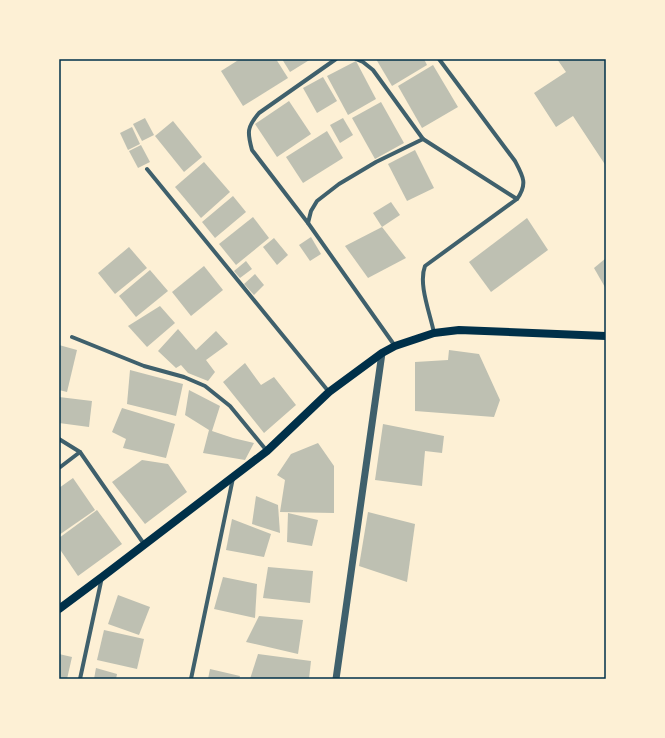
<svg xmlns="http://www.w3.org/2000/svg" width="665" height="738" font-family="'Asap Condensed',sans-serif">
<style>
.building{fill:#bec0b2}
.lines{fill:none;stroke-linecap:round;stroke-linejoin:round}
.minor{stroke:#3f606c;stroke-width:4}
.tertiary{stroke:#3f606c;stroke-width:7}
.secondary{stroke:#003049;stroke-width:8}
.neatline{fill:none;stroke:#003049;stroke-width:1.5}
</style>
<rect width="100%" height="100%" fill="#fdf0d5"/>
<!-- building -->
<g class="building">
<polygon points="240,59 276,59 288,78 243,106 221,71"/>
<polygon points="282,59 311,59 290,72"/>
<polygon points="376,59 424,59 427,65 392,86"/>
<polygon points="557,59 606,59 606,166 573,116 556,127 534,93 566,72"/>
<polygon points="356,61 376,99 348,115 327,76"/>
<polygon points="433,65 458,107 422,128 398,86"/>
<polygon points="323,77 337,101 317,113 303,88"/>
<polygon points="289,101 311,134 277,157 255,124"/>
<polygon points="381,102 404,143 375,159 352,118"/>
<polygon points="145,118 154,135 142,141 133,124"/>
<polygon points="343,118 353,135 340,143 330,125"/>
<polygon points="173,121 202,157 184,172 155,136"/>
<polygon points="132,127 140,144 128,150 120,133"/>
<polygon points="327,131 343,158 303,183 286,157"/>
<polygon points="141,145 150,162 138,168 129,151"/>
<polygon points="415,150 434,188 407,201 388,164"/>
<polygon points="204,162 230,192 201,218 175,187"/>
<polygon points="233,196 246,212 215,238 202,222"/>
<polygon points="391,202 400,215 382,227 373,213"/>
<polygon points="253,217 269,238 236,265 219,244"/>
<polygon points="527,218 548,250 491,292 469,262"/>
<polygon points="382,227 406,258 368,278 345,246"/>
<polygon points="311,237 321,254 310,261 299,245"/>
<polygon points="274,238 288,255 277,265 263,247"/>
<polygon points="129,247 147,268 115,294 98,273"/>
<polygon points="606,258 606,289 594,268"/>
<polygon points="246,261 252,269 240,278 234,271"/>
<polygon points="204,266 223,290 191,316 172,292"/>
<polygon points="150,270 168,291 136,317 119,296"/>
<polygon points="255,274 264,285 254,295 244,284"/>
<polygon points="160,306 175,323 147,347 128,326"/>
<polygon points="178,329 196,350 216,331 228,344 206,360 215,372 208,381 188,373 181,365 176,368 158,351"/>
<polygon points="59,345 77,350 67,392 59,390"/>
<polygon points="449,350 479,354 500,400 494,417 415,411 415,362 448,360"/>
<polygon points="245,363 261,385 274,377 296,405 264,433 223,382"/>
<polygon points="130,370 183,384 176,416 127,404"/>
<polygon points="189,390 220,406 212,431 233,438 254,443 245,460 203,453 209,430 185,415"/>
<polygon points="59,397 92,401 89,427 59,423"/>
<polygon points="122,408 175,424 166,458 123,448 126,439 112,432"/>
<polygon points="383,424 444,436 442,453 425,451 422,486 375,480"/>
<polygon points="318,443 334,466 334,513 280,512 285,480 277,475 291,454"/>
<polygon points="142,460 168,464 187,492 145,524 112,482"/>
<polygon points="73,478 95,510 59,535 59,488"/>
<polygon points="256,496 278,505 280,533 252,524"/>
<polygon points="97,510 122,544 78,576 59,548 59,538"/>
<polygon points="368,512 415,524 407,582 359,566"/>
<polygon points="288,513 318,520 312,546 287,542"/>
<polygon points="232,519 271,534 264,557 226,550"/>
<polygon points="268,567 313,571 310,603 263,598"/>
<polygon points="223,577 257,584 255,618 214,609"/>
<polygon points="118,595 150,607 139,635 108,624"/>
<polygon points="259,616 303,620 298,654 246,642"/>
<polygon points="104,630 144,639 137,669 97,660"/>
<polygon points="59,654 72,657 67,679 59,679"/>
<polygon points="258,654 311,661 309,679 250,679"/>
<polygon points="96,668 117,674 116,679 94,679"/>
<polygon points="210,669 240,676 239,679 208,679"/>
</g>
<g class="lines">
<!-- minor -->
<g class="minor">
<path d="M 336,59 L 259,113 C 247,127 247,132 252,150 L 308,223 L 395,346"/>
<polyline points="356,59 363,62 373,70 423,139 517,199"/>
<polyline points="147,169 329,392"/>
<polyline points="308,223 311,211 317,201 339,184 376,162 423,139"/>
<path d="M 434,333 C 430,313 418,284 425,266 L 517,199 C 528,184 523,176 515,161 L 439,59"/>
<polyline points="72,337 144,366 184,377 205,386 230,406 267,451"/>
<polyline points="59,439 80,452 144,544"/>
<polyline points="59,468 80,452"/>
<polyline points="80,679 102,577"/>
<polyline points="191,679 233,478"/>
</g>
<!-- tertiary -->
<polyline class="tertiary" points="336,679 382,353"/>
<!-- secondary -->
<polyline class="secondary" points="59,609 102,577 267,451 329,392 382,353 395,346 434,333 459,330 606,336"/>
</g>
<!-- border -->
<rect width="665" height="738" fill="none" stroke="#fdf0d5" stroke-width="120"/>
<rect x="60" y="60" width="545" height="618" class="neatline"/>
</svg>
